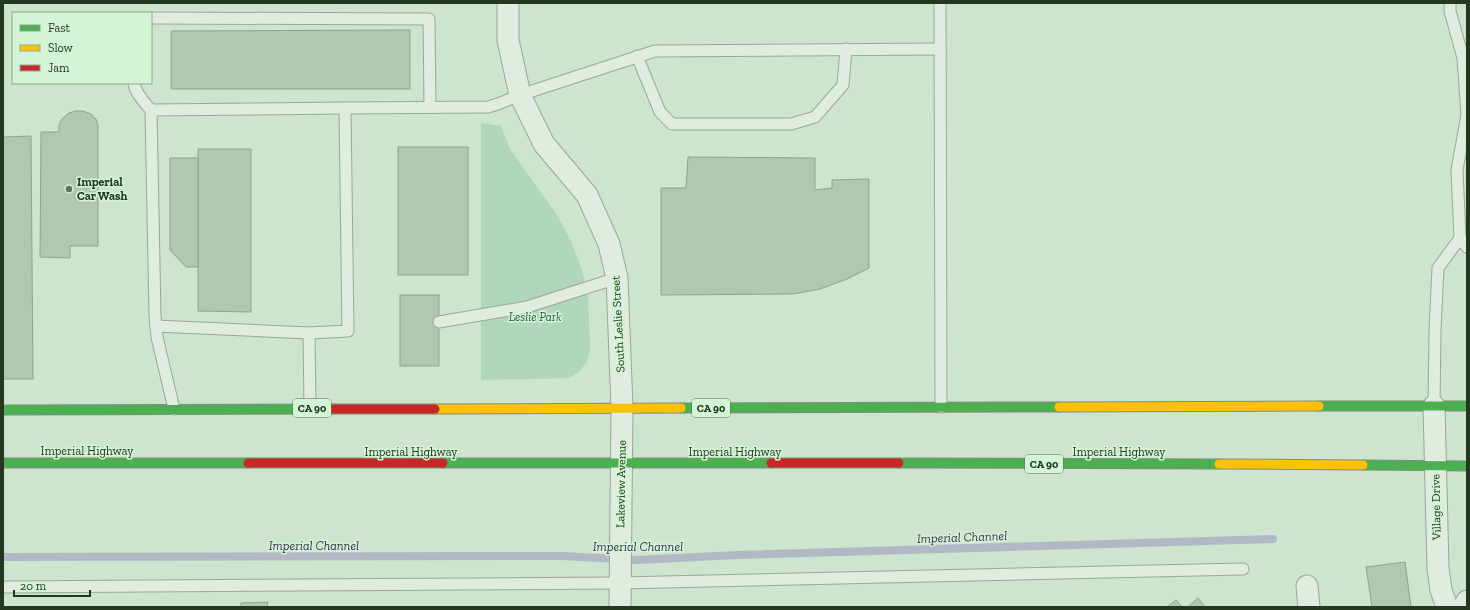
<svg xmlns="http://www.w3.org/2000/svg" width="1470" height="610" font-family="'Zilla Slab',serif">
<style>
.green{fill:#b0d6bd}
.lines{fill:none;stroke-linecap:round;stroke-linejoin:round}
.stream{stroke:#b2b9c4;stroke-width:8}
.building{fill:#b2c7af;stroke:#90a48d}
.lane-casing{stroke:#98a997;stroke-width:13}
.street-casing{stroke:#98a997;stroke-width:23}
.fast-casing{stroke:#7e8f7d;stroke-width:11}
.slow-casing{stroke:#7e8f7d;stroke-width:11}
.jam-casing{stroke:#7e8f7d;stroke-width:11}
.lane{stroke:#dfecdf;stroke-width:11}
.street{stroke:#dfecdf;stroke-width:21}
.fast{stroke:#4caf50;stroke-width:9}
.slow{stroke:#ffc107;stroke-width:9}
.jam{stroke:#c62828;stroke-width:9}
.poi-dot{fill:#5e745c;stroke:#d4f5d5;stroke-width:1.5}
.labels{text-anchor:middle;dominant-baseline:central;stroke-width:3;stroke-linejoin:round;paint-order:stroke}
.shield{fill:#d4f5d5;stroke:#587156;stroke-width:1}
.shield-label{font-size:11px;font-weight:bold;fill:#23381f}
.poi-label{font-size:12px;font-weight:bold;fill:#23381f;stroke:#d4f5d5;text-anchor:start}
.park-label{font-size:12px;font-style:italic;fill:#265441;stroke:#d4f5d5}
.street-label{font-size:12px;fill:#23381f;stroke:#d4f5d5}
.water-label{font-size:13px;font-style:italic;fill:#392e57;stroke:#d4f5d5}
</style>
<rect width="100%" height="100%" fill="#cde4ce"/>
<!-- green -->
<polygon class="green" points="481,123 501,126 510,149 557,215 571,241 581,267 588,294 590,348 588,360 580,371 569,378 481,380"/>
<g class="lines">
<!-- stream -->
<polyline class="stream" points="3,557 562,556 637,560 738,555 1273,539"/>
</g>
<!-- building -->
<g class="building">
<polygon points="410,30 410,89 171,89 171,31"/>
<polygon points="76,111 83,111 91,114 96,119 98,125 98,246 70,246 70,258 40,257 41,132 59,132 59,125 62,119 69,113"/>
<polygon points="31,136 33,379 3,379 3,137"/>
<rect x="398" y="147" width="70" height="128"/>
<polygon points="198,149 251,149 251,312 198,311"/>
<polygon points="688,157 815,158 815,190 832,188 832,180 869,179 869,268 847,279 820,289 793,294 661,295 661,188 686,188"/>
<polygon points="170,158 198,158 198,267 186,267 170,250"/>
<rect x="400" y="295" width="39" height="71"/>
<polygon points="1405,562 1411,607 1372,607 1366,567"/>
<polygon points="1198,598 1205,607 1188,607"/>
<polygon points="1176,600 1182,607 1167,607"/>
<polygon points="268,602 267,607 241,607 241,603"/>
</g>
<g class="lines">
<defs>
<g id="lane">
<polyline points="940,3 941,407"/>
<polyline points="1450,3 1450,11 1463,58 1467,115 1457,170 1460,238 1467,247"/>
<polyline points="151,18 429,19 430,107"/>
<polyline points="637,56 660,112 672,124 791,124 815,117 843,85 846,49"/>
<path d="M 134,83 C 135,93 145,103 151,110"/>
<polyline points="439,322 527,307 617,278"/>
<polyline points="156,326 309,333"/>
<polyline points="1434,406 1435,330 1438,268 1460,238"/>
<polyline points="310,408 309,333 348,331 345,108 488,107 498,104 520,95 655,51 940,49"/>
<polyline points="174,409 157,337 155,316 151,110 345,108"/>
<polyline points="3,587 620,583 1243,569"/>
</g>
<g id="street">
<polyline points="508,3 508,40 520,95 544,144 587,195 609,244 617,278 622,408 620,607"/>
<polyline points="1434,406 1438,568 1441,590 1447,607"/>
<polyline points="1307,586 1309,607"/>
<polyline points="1464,607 1467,601"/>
</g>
<g id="fast">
<polyline points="1319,406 1467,406"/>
<polyline points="681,408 1059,407"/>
<polyline points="3,410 334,409"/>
<polyline points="3,463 248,463"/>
<polyline points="443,463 771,463"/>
<polyline points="899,463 1219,464"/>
<polyline points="1363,465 1467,466"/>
</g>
<g id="slow">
<polyline points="1059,407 1319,406"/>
<polyline points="435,409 681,408"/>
<polyline points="1219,464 1363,465"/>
</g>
<g id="jam">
<polyline points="334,409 435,409"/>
<polyline points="248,463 443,463"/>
<polyline points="771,463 899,463"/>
</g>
</defs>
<!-- lane casing -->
<use href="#lane" class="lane-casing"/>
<!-- street casing -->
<use href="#street" class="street-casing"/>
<!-- fast casing -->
<use href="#fast" class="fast-casing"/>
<!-- slow casing -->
<use href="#slow" class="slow-casing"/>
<!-- jam casing -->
<use href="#jam" class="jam-casing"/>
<!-- lane -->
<use href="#lane" class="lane"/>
<!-- street -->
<use href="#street" class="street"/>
<!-- fast -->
<use href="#fast" class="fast"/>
<!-- slow -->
<use href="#slow" class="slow"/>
<!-- jam -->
<use href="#jam" class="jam"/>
</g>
<!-- markers -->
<circle class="poi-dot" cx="69" cy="189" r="4"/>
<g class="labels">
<!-- shield labels -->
<g class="shield">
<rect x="293" y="399" width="38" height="18" rx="3"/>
<rect x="692" y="399" width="38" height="18" rx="3"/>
<rect x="1025" y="455" width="38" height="18" rx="3"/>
</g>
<g class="shield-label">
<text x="312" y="408">CA 90</text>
<text x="711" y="408">CA 90</text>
<text x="1044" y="464">CA 90</text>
</g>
<!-- poi labels -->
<g class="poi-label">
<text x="77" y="182">Imperial<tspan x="77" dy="14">Car Wash</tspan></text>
</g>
<!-- park labels -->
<g class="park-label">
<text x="535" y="317">Leslie Park</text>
</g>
<!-- street labels -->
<g class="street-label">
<text transform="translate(618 324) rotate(-93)">South Leslie Street</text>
<text x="87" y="451">Imperial Highway</text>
<text x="411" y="452">Imperial Highway</text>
<text x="735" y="452">Imperial Highway</text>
<text x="1119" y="452">Imperial Highway</text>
<text transform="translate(621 484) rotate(-89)">Lakeview Avenue</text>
<text transform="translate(1436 507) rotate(-91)">Village Drive</text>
</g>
<!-- water labels -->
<g class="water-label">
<text transform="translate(962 537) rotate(-2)">Imperial Channel</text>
<text x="314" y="545">Imperial Channel</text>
<text x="638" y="546">Imperial Channel</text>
</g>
</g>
<!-- border -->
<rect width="1470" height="610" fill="none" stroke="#23381f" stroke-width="8"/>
<!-- legend -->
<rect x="12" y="12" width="140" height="72" fill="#d4f5d5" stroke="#8da98c"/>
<rect x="20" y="25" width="20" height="6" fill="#4caf50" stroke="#8da98c"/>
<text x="48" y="32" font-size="12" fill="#23381f">Fast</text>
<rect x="20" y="45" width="20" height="6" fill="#ffc107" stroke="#8da98c"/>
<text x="48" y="52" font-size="12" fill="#23381f">Slow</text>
<rect x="20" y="65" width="20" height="6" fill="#c62828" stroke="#8da98c"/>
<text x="48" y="72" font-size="12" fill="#23381f">Jam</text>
<!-- scale -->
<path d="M14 590v6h76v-6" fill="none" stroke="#23381f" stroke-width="2"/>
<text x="20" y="590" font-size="12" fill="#23381f" stroke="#d4f5d5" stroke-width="3" paint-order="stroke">20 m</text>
</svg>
